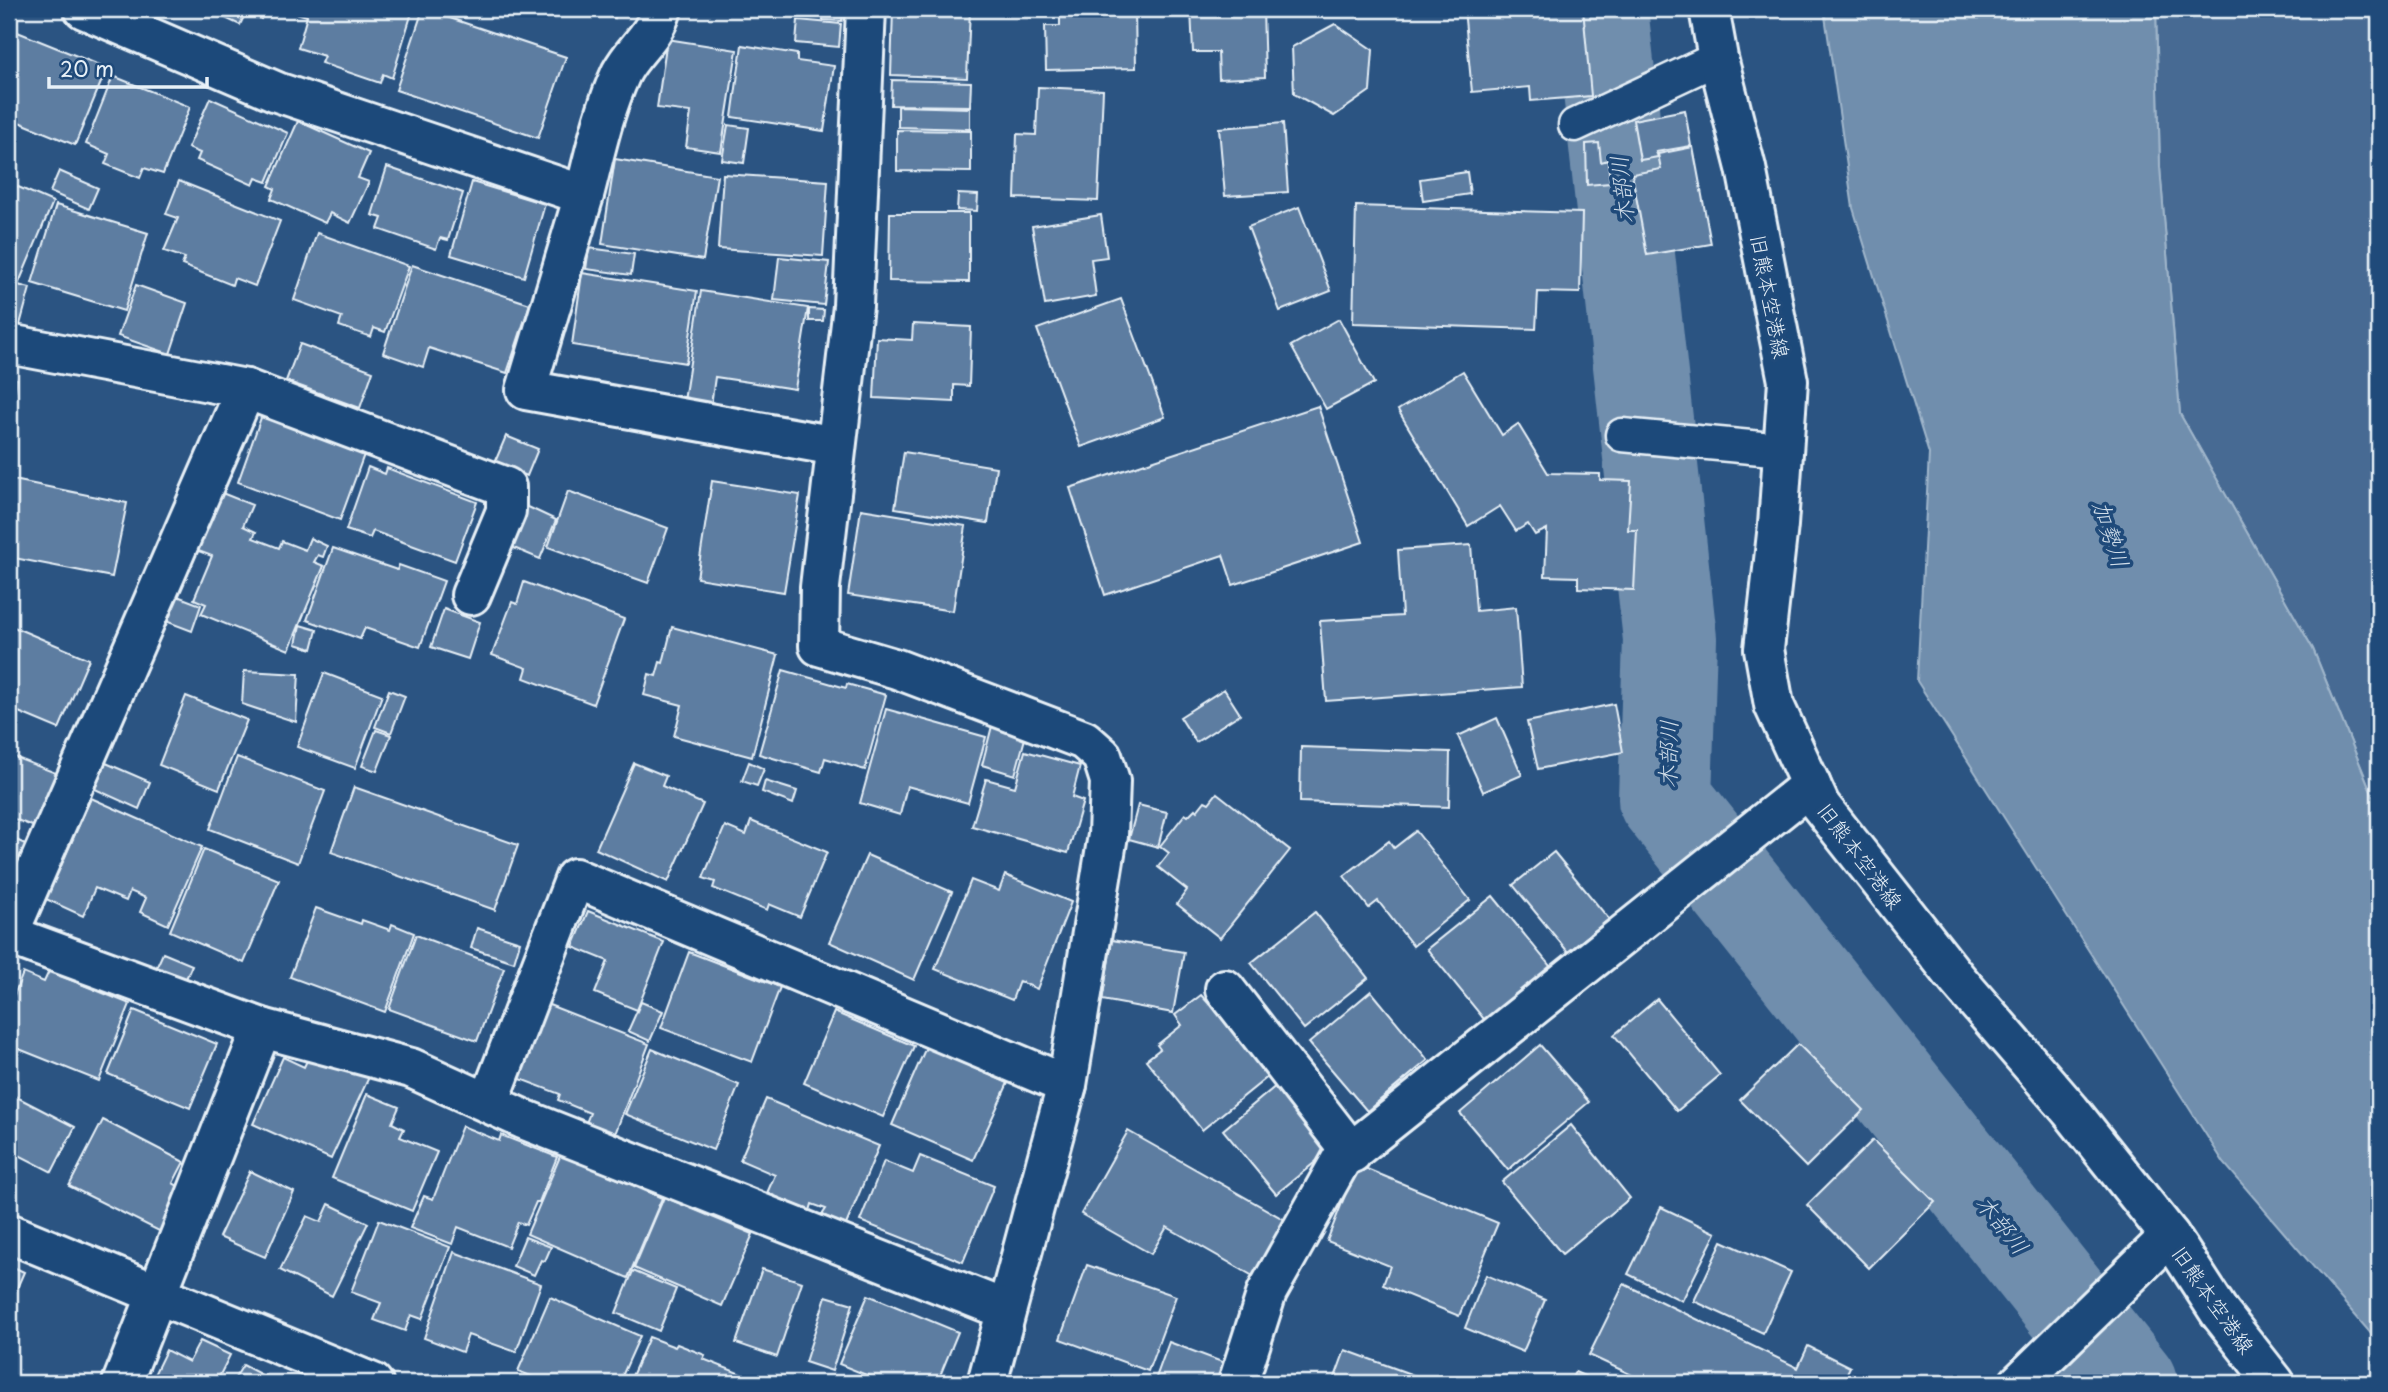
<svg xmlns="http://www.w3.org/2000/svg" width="2388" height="1392" font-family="'Playpen Sans','Klee One',sans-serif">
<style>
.green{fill:#476b93;stroke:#98aec6;stroke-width:2}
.water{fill:#708ead;stroke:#a0b6cb;stroke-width:2}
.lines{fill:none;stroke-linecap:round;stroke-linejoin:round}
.river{stroke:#708ead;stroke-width:94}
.building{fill:#5d7da1;stroke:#e8f1f8;stroke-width:2}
.lane-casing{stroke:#e8f1f8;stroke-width:37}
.street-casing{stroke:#e8f1f8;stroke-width:44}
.secondary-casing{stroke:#e8f1f8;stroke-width:44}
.lane{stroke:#1f4a7a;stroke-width:32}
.street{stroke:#1f4a7a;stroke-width:38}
.secondary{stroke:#1f4a7a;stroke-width:38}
.labels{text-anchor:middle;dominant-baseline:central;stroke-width:7;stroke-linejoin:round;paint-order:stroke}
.street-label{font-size:21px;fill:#e8f1f8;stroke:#1f4a7a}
.water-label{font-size:23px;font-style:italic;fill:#d0dde9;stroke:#1f4a7a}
</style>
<rect width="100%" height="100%" fill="#2b5482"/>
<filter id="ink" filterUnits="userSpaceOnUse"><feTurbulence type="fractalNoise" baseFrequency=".0143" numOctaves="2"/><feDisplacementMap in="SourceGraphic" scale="14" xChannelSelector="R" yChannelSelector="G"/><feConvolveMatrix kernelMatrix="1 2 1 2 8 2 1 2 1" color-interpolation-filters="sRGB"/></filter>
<g filter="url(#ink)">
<!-- green -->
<polygon class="green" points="2156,9 2379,9 2379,811 2313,649 2180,414 2160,167"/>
<!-- water -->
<polygon class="water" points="1824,9 2156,9 2160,167 2180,414 2313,649 2379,811 2379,1343 2224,1163 1917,681 1929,454 1853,208"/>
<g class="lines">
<!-- river -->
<polyline class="river" points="1601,9 1670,639 1665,799 2130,1383"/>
</g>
<!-- building -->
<g class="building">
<polygon points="206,9 267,9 261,19 246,12 240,25"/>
<polygon points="298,9 413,9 392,78 383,74 380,83 321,63 324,56 298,48 307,16 296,13"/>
<polygon points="423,9 566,57 538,138 396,90"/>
<polygon points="592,9 618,9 615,18"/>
<polygon points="824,9 843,9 842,21 823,20"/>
<polygon points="893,9 970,9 967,78 891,75"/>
<polygon points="1060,9 1135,9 1136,68 1046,70 1045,26 1060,26"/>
<polygon points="1191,9 1263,9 1265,77 1219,79 1218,52 1193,52"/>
<polygon points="1464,9 1583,9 1591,96 1531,101 1530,87 1472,92"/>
<polygon points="798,20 841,24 839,47 796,43"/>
<polygon points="1335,24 1373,50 1370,91 1334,116 1294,94 1292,47"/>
<polygon points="10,29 107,68 75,145 9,118"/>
<polygon points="667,39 737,50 721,152 686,147 691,112 657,108"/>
<polygon points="742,45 797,54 797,61 834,66 824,131 732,117"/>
<polygon points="113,76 190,107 163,174 144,168 140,178 105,164 109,154 86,144"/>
<polygon points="892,80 971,82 970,106 891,105"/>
<polygon points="1038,87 1103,90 1098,201 1015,198 1017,134 1036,135"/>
<polygon points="210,98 288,133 267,182 256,178 253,185 197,160 200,153 188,148"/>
<polygon points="898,106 970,108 970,129 898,127"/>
<polygon points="1685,110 1691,146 1656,152 1658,157 1640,160 1633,120"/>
<polygon points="298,121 369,153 358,178 369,182 350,223 330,213 325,223 271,199 275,189 269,186"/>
<polygon points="1283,123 1288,192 1225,196 1219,128"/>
<polygon points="728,125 749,128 744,163 722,160"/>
<polygon points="897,130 971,131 971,172 897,171"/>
<polygon points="1599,143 1601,162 1608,160 1610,183 1587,185 1586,144"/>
<polygon points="1693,147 1711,244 1647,255 1632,174 1661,169 1658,154"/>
<polygon points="615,159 717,176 703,260 602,244"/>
<polygon points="387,167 463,193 448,240 440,238 436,249 378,229 382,218 372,215"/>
<polygon points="59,171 98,188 89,209 50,192"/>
<polygon points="1467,172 1470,194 1423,201 1420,179"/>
<polygon points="723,174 828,181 823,256 718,249"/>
<polygon points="179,181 280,221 255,286 234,278 232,285 182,265 185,258 164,251 178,218 166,214"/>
<polygon points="472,182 545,204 524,277 451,255"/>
<polygon points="9,183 53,202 18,285 30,288 18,332 9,330"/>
<polygon points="958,194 978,195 977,211 957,210"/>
<polygon points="56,205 148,233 124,311 32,283"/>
<polygon points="1356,206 1582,213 1580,293 1538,292 1536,329 1353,323"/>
<polygon points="1299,207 1331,291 1280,311 1248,227"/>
<polygon points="890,213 969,213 969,282 889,281"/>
<polygon points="1101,215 1107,257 1091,259 1096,296 1045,305 1032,226"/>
<polygon points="317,233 409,266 385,332 374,328 371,337 339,326 342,317 294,300"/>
<polygon points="589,248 634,254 631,275 586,269"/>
<polygon points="779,257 829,262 824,305 774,300"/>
<polygon points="412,265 530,304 507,373 429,348 423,367 383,353"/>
<polygon points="582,273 697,291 686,363 572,345"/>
<polygon points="136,285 187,303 170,354 118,336"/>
<polygon points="701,291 808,308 795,389 715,377 711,405 684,401"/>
<polygon points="1121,299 1165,417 1081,447 1037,329"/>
<polygon points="809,309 824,310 823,321 809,321"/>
<polygon points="1339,319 1374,383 1326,409 1291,346"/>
<polygon points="913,324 971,327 969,386 954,385 954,402 874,398 877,338 912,340"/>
<polygon points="300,344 373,371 360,408 286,381"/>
<polygon points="1463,371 1502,435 1518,424 1548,473 1600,474 1600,480 1631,481 1628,530 1637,530 1634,590 1578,588 1578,577 1545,576 1547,529 1535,535 1528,524 1516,531 1500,506 1468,526 1398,410"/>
<polygon points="9,377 17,379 9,429"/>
<polygon points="1318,406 1363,542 1233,585 1223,555 1105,595 1070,488"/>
<polygon points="263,412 366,449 340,520 238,482"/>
<polygon points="506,436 538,449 527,476 495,462"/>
<polygon points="904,452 996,467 988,523 895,508"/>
<polygon points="368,467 385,474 387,468 477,502 455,561 373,531 370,538 346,530"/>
<polygon points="9,479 127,503 112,577 9,557"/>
<polygon points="712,481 800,495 784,592 697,578"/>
<polygon points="217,491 252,505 243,526 256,532 253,538 279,548 282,541 305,550 310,538 327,546 323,557 318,555 314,562 324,566 289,650 201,614 206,604 194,599 212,556 193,549"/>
<polygon points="568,491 668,528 648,583 548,547"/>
<polygon points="526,506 556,520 540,559 509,546"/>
<polygon points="861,509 966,526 953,611 848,595"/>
<polygon points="1471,545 1476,611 1516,607 1522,687 1326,701 1320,621 1402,616 1398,550"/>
<polygon points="333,548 397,570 399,565 444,581 420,647 365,628 360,639 307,620"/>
<polygon points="524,582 624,619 593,704 524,678 527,668 492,655 512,602 517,604"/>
<polygon points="172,594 201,605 192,631 163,620"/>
<polygon points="444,609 480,622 468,659 431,647"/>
<polygon points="9,625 89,659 59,729 9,708"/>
<polygon points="300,625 317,630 312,649 296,644"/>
<polygon points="672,627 778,655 752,757 674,736 682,705 644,695 649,674 656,676 660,662 663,663"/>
<polygon points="783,670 846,688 847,684 886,695 865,770 825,758 821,772 759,754"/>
<polygon points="244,671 299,674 296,722 242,704"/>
<polygon points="324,673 382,695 355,768 297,747"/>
<polygon points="1224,689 1240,714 1196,742 1180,717"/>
<polygon points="389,690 405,696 391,733 375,727"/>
<polygon points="186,696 247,720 219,789 159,765"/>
<polygon points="1614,704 1623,752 1538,769 1527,722"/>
<polygon points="886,709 986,737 968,803 907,786 900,815 860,803"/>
<polygon points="1497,718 1522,775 1483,792 1458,736"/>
<polygon points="993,722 1027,731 1015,775 982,765"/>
<polygon points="376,730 391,735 377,771 362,766"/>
<polygon points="1301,747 1450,752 1449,807 1300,802"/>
<polygon points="1025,751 1080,766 1072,797 1083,801 1068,853 972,826 986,779 1015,787"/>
<polygon points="9,755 61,775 40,829 9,817"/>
<polygon points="237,757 325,791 298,863 210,829"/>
<polygon points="749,762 764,769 757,786 742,781"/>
<polygon points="106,763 150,782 139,809 95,789"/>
<polygon points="634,763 666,776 662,786 703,804 668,882 596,849"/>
<polygon points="765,781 797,791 793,804 762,792"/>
<polygon points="354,787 518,845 495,910 331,852"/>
<polygon points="1217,793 1290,850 1220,938 1177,904 1187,890 1158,867 1169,853 1160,846 1185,814 1188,816 1195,809 1197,811 1205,801 1209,803"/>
<polygon points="91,798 202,847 168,925 140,912 146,898 130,891 126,901 95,888 83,916 46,899"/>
<polygon points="1138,805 1167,812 1158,847 1129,839"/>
<polygon points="751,821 827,852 800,917 769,904 767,910 713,888 715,882 703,878 725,826 746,835"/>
<polygon points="1416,831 1470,900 1413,946 1378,901 1369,908 1344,876 1389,841 1394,848"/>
<polygon points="9,837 30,846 9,896"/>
<polygon points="204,849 279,880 244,963 170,931"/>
<polygon points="1554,852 1609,919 1568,952 1513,885"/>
<polygon points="867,855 952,892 914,980 829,942"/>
<polygon points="1005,875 1071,902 1037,989 1019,981 1012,1000 935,969 971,880 999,891"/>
<polygon points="1493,896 1559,977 1492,1029 1427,949"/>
<polygon points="316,908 361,924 362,920 390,930 392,924 414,933 385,1012 290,977"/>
<polygon points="588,911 664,942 637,1010 595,993 608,961 573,947"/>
<polygon points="1315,912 1368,978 1304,1029 1251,963"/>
<polygon points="477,928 520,942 514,962 471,948"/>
<polygon points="416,935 504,968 477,1041 389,1009"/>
<polygon points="1112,940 1184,952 1173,1013 1102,1000"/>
<polygon points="689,952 780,987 752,1062 661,1028"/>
<polygon points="163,953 192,965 182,988 153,975"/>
<polygon points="49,971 130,1004 99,1081 9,1045 9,1008 23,973 44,982"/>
<polygon points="1371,991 1428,1060 1367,1111 1309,1043"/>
<polygon points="1201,995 1209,1004 1211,1002 1270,1075 1202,1130 1146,1060 1160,1049 1157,1045 1182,1025 1175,1015"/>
<polygon points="1657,999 1720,1075 1677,1111 1614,1035"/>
<polygon points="641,1002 663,1011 650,1041 628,1031"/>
<polygon points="544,1003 649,1044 615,1134 586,1123 590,1113 558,1100 560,1094 515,1077"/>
<polygon points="134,1010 217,1044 190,1108 108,1074"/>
<polygon points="834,1012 914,1046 883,1117 804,1083"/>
<polygon points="1798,1044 1864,1110 1806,1167 1740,1100"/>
<polygon points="1540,1045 1589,1102 1508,1170 1460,1113"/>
<polygon points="926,1047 1008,1083 973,1160 892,1125"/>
<polygon points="652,1049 739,1085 713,1150 625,1114"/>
<polygon points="311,1052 369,1077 331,1159 253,1124 283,1057 304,1067"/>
<polygon points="1277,1085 1330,1150 1276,1194 1223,1130"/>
<polygon points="9,1093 75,1127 52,1172 9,1150"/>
<polygon points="367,1094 399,1107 392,1123 404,1129 400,1137 437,1152 412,1211 332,1178"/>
<polygon points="766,1099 879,1146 846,1225 822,1215 826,1209 812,1204 810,1211 767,1193 775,1175 740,1160"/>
<polygon points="103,1120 184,1162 173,1183 185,1190 163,1233 69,1186"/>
<polygon points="1571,1125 1630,1198 1562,1254 1502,1182"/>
<polygon points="462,1126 499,1141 501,1135 557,1157 539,1202 536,1202 526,1225 518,1222 508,1247 458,1227 452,1244 410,1228 424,1196 433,1199"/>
<polygon points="1128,1131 1292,1224 1260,1280 1167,1227 1151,1254 1081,1214"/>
<polygon points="1873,1140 1935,1202 1869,1268 1807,1205"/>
<polygon points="561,1154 662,1198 628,1278 527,1234"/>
<polygon points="920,1156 994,1186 963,1262 860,1221 884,1161 913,1173"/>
<polygon points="1357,1165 1498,1223 1459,1316 1383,1285 1390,1266 1327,1241"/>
<polygon points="250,1171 294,1192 265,1257 219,1237"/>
<polygon points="664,1197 753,1234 722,1306 634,1268"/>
<polygon points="329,1204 368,1223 332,1296 280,1270 307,1216 321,1222"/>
<polygon points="1661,1207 1716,1233 1682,1301 1628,1274"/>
<polygon points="379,1220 450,1247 422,1319 411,1315 405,1331 374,1320 381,1303 351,1292"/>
<polygon points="525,1237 551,1247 545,1261 541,1260 534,1275 513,1266"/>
<polygon points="1722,1241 1791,1272 1763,1333 1694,1301"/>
<polygon points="454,1252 541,1284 516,1352 468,1335 462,1352 424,1338"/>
<polygon points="9,1265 24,1272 9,1306"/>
<polygon points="1087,1265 1176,1296 1148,1371 1060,1339"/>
<polygon points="762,1269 802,1282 777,1357 736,1343"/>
<polygon points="633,1271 676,1289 659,1331 616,1313"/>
<polygon points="1486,1275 1545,1300 1523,1352 1465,1328"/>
<polygon points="1624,1284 1798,1368 1808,1346 1850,1367 1842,1383 1649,1383 1589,1355"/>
<polygon points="868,1295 958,1332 937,1383 886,1383 839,1364"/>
<polygon points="826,1296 853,1304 832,1371 805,1362"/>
<polygon points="550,1297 640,1336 619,1383 548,1383 518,1371"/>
<polygon points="649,1337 675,1347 677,1344 705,1355 703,1359 741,1374 738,1383 629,1383"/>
<polygon points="200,1341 230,1355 216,1383 150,1383 166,1350 189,1362"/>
<polygon points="1169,1342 1230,1365 1224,1383 1154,1383"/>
<polygon points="1345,1350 1435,1383 1333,1383"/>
<polygon points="243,1365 277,1383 232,1383"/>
<polygon points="1575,1372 1600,1383 1569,1383"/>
<polygon points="750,1374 768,1383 745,1383"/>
</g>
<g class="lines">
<defs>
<g id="lane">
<polyline points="1575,125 1718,58"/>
<polyline points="1622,435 1783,450"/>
</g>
<g id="street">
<path d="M 84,9 L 277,92 L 584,195 C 595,153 603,112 621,73 C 634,48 653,39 662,9"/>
<polyline points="866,9 853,306 820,587 819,646 897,669 1084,740 1102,756 1110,781 1108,835 1067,1085 987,1383"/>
<polyline points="584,195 526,390 836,446"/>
<polyline points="9,344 246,389 9,933"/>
<polyline points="246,389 506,487 506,511 471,595"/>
<polyline points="9,935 262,1028 411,1068 523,1119 1006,1310"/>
<polyline points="1225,989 1352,1153"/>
<polyline points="489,1102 575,878 1067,1085"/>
<polyline points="9,1233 373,1383"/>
<polyline points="122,1383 262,1028"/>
<polyline points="1238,1383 1267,1292 1341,1160 1811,785"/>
<polyline points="2019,1383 2170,1236"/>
</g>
<polyline id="secondary" points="1709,9 1718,58 1746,168 1788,381 1778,525 1764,649 1774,705 1820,805 1957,979 2070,1110 2170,1236 2220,1313 2275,1383"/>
</defs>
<!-- lane casing -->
<use href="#lane" class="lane-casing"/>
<!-- street casing -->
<use href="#street" class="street-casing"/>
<!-- secondary casing -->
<use href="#secondary" class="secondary-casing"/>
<!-- lane -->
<use href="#lane" class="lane"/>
<!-- street -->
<use href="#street" class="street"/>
<!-- secondary -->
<use href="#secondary" class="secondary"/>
</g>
</g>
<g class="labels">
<!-- street labels -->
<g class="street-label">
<text transform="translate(1771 296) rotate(79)">旧熊本空港線</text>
<text transform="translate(1861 855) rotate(53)">旧熊本空港線</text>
<text transform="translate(2214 1299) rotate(55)">旧熊本空港線</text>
</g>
<!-- water labels -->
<g class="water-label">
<text transform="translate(1621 190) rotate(-96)">木部川</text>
<text transform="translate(2112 534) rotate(72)">加勢川</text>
<text transform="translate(1667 754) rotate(-89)">木部川</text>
<text transform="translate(2003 1224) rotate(51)">木部川</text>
</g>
</g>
<!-- margin -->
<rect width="2388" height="1392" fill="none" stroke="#1f4a7a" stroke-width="35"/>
<rect x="18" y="18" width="2353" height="1357" fill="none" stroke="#e8f1f8" stroke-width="2.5" filter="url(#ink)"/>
<!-- scale -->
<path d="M49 77v10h158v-10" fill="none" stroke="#e8f1f8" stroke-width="3.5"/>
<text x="60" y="77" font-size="21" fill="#e8f1f8" stroke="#1f4a7a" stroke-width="5" paint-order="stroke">20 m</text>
</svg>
